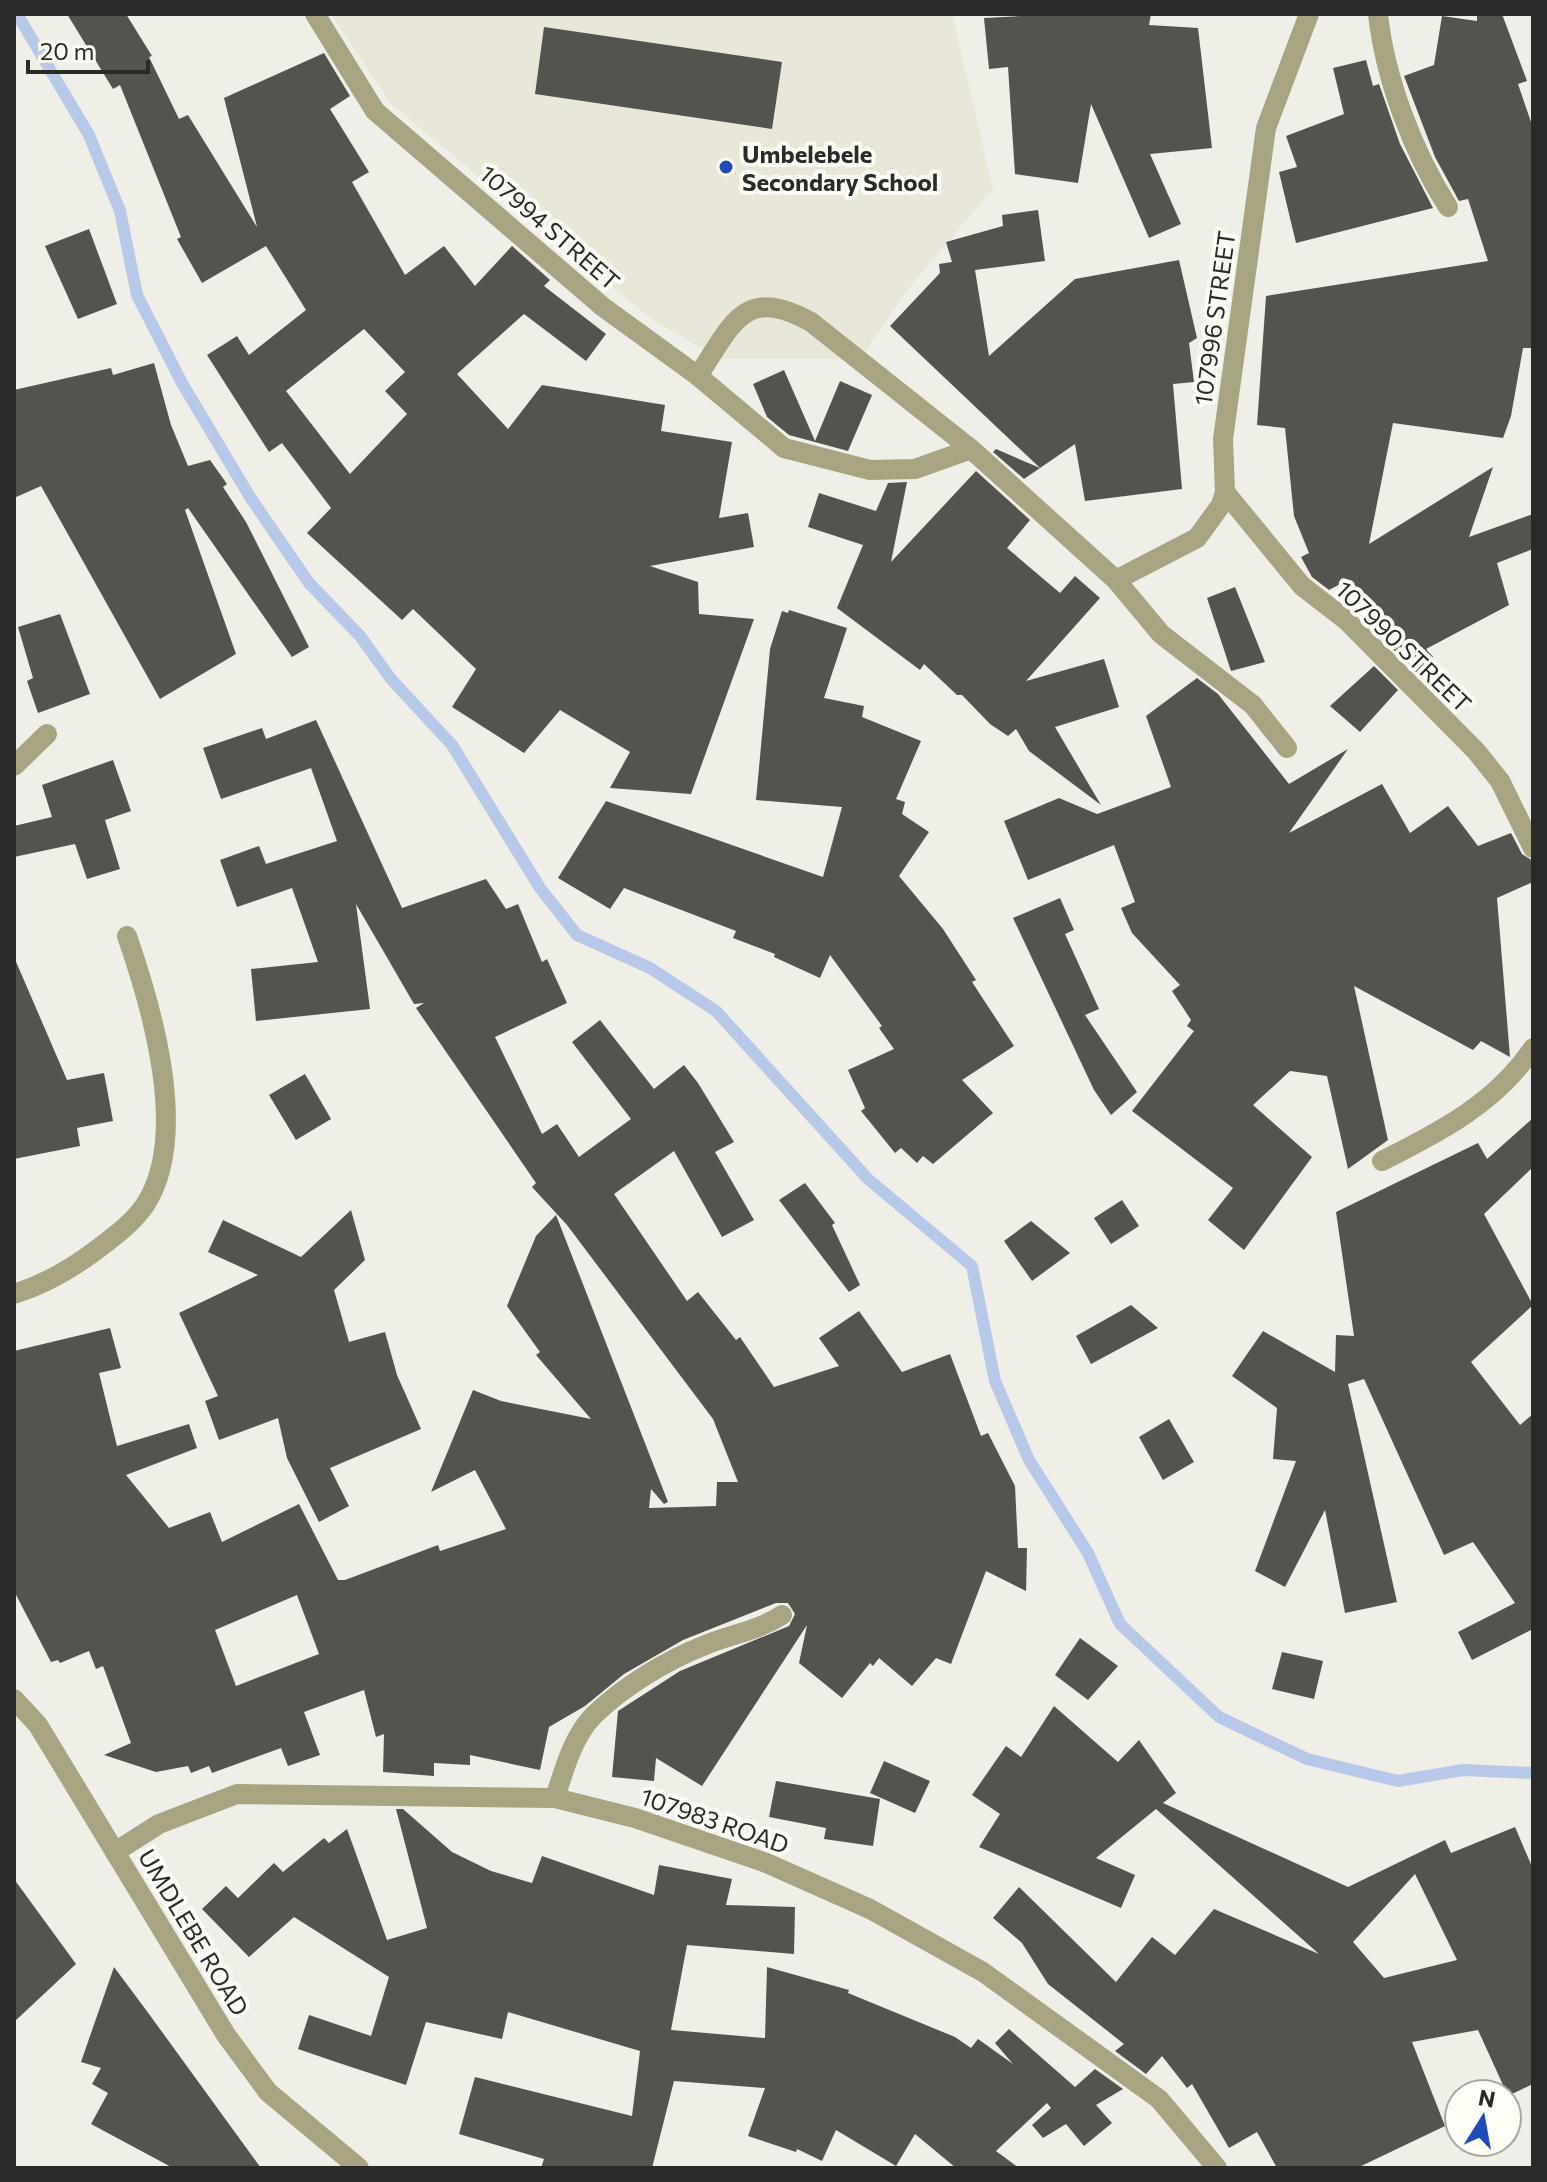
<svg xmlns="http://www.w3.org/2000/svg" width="1547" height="2182" font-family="Commissioner,sans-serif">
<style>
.built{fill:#e8e7d8}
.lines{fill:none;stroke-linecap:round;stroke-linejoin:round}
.stream{stroke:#b8c8e8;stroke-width:12}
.building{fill:#54544e;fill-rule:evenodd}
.minor{stroke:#a8a482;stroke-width:20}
.poi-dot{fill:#204cb9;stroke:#fcfcf5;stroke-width:3}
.labels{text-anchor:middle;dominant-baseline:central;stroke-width:8;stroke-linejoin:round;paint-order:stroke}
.poi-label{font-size:24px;font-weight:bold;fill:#2a2a28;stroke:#fcfcf5;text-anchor:start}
.street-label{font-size:24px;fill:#2a2a28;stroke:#fcfcf5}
</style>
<rect width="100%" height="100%" fill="#efefe8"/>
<!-- built -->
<polygon class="built" points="331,14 952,14 993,189 908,289 860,359 721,359 654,321 391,104"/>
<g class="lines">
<!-- stream -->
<polyline class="stream" points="17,14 89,135 120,211 137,295 182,383 250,497 309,583 360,636 391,679 452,745 540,888 577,935 650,968 716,1011 868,1179 972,1266 995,1381 1029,1460 1088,1553 1120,1624 1219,1717 1307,1759 1398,1781 1463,1770 1533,1773"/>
</g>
<!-- building -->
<g class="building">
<path d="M 67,14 L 126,14 L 152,56 L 149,57 L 179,119 L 188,115 L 257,227 L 224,98 L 324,53 L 350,96 L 330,109 L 369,172 L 352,182 L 405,275 L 444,246 L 475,286 L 512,246 L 550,280 L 544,286 L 606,334 L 586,361 L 524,314 L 457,374 L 508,429 L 542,385 L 665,405 L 661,431 L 732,442 L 719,518 L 748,513 L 754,547 L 650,566 L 698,582 L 699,614 L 754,619 L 691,794 L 610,788 L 630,752 L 560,710 L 524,753 L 452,707 L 476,669 L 413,609 L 402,620 L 307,533 L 331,508 L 282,443 L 269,452 L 207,355 L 237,336 L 249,355 L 306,310 L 266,246 L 202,283 L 177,239 L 181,237 L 120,85 L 113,89 ZM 364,329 L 405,372 L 385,391 L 407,414 L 350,474 L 286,391 Z"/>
<polygon points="1057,14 1151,14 1149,25 1198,28 1212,148 1150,154 1181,224 1149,238 1091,104 1078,183 1015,174 1008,67 989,69 984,18"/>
<polygon points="1477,14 1502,14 1527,81 1518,84 1533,128 1533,348 1523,348 1511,416 1503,438 1393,423 1369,544 1493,467 1469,537 1533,514 1533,549 1497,563 1509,605 1426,649 1433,657 1417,673 1393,649 1400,642 1348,580 1329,590 1312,577 1301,557 1309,553 1294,516 1285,428 1257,425 1266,296 1488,261 1468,199 1459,201 1435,157 1404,76 1434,65 1442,16 1477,21"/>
<polygon points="544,27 782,62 772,129 535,94"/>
<polygon points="1366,60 1373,86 1379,84 1400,144 1433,208 1296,243 1279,172 1297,167 1286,136 1344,114 1333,68"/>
<polygon points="1038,210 1045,261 975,270 989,356 1075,279 1179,260 1197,338 1189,343 1194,382 1173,384 1182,489 1085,501 1075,444 1040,468 890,326 940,273 939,264 952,262 946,242 1003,226 1002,215"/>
<polygon points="89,229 117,304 78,319 45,246"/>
<polygon points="154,363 171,425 188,466 210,460 227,484 223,487 246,522 309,647 292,657 188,508 185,510 236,654 160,699 41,486 14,498 14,390 111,368 113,375"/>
<polygon points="784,370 815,441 840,381 872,395 848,451 789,435 767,417 753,384"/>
<polygon points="996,449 1040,468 1024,479 993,452"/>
<polygon points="976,471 1030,520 1007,548 1060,593 1075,576 1100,598 1026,681 1104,659 1119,707 1055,727 1101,805 1029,751 1016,729 1008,736 990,724 962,695 957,695 924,664 920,670 837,608 863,545 808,527 819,493 876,511 888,483 907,482 891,562"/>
<polygon points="1235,587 1265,662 1231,671 1207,598"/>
<polygon points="789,610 847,628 824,698 864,706 862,717 921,741 896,799 905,802 902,814 929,832 899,876 943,929 976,980 972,982 1014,1046 962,1080 993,1113 933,1164 923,1156 917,1163 901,1148 895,1153 861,1111 865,1108 848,1070 894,1049 879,1028 882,1026 830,955 820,978 774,957 775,954 733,938 736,931 624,888 610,909 558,878 606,801 823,877 842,807 756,800 770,649 782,611 788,613"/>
<polygon points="60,614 90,694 38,713 27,681 33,678 18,627"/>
<polygon points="1374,666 1398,690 1360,732 1330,706"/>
<polygon points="1197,678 1218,694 1289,784 1348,749 1289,833 1382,784 1410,833 1448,806 1478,846 1511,833 1522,854 1533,861 1533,882 1497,898 1510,1057 1481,1041 1473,1050 1354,986 1388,1140 1348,1169 1327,1076 1290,1071 1253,1105 1312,1157 1244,1250 1208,1220 1233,1188 1132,1111 1194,1031 1187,1026 1191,1020 1172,991 1180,985 1132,933 1121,908 1135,902 1114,845 1028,880 1004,821 1059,798 1097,814 1171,787 1146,716"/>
<path d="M 316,720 L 402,908 L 486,879 L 506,909 L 518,904 L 542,962 L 547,959 L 567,1003 L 495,1037 L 542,1134 L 557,1124 L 579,1157 L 631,1119 L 572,1042 L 600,1020 L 654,1089 L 684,1065 L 698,1083 L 734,1142 L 715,1152 L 754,1220 L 722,1237 L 674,1151 L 614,1194 L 687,1301 L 698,1292 L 736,1340 L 740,1337 L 774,1387 L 839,1366 L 819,1338 L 859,1311 L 902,1372 L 950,1354 L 981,1436 L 988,1433 L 1015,1486 L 1018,1548 L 1027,1548 L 1026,1591 L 986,1571 L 951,1664 L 936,1658 L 912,1686 L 879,1658 L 873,1666 L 870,1663 L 842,1698 L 799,1663 L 807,1625 L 702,1786 L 656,1758 L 654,1781 L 612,1777 L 618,1711 L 680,1671 L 789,1626 L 795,1614 L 788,1603 L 776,1603 L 683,1640 L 624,1674 L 585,1706 L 549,1727 L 540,1770 L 470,1755 L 470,1765 L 434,1763 L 434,1776 L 383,1772 L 384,1734 L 376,1737 L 364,1690 L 304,1712 L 320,1755 L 288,1766 L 281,1748 L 212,1773 L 209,1766 L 191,1773 L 188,1766 L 156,1772 L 104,1755 L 131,1743 L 103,1666 L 96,1669 L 89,1651 L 60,1663 L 58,1660 L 51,1662 L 14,1591 L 14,1351 L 110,1328 L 121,1368 L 99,1373 L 117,1446 L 189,1424 L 197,1448 L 126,1475 L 169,1528 L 210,1512 L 222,1542 L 299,1504 L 338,1580 L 345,1580 L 438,1545 L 440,1551 L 506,1529 L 475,1470 L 431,1492 L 473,1390 L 501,1401 L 591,1419 L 536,1355 L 540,1352 L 507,1306 L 536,1236 L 556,1215 L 668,1502 L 664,1504 L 651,1489 L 649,1508 L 716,1506 L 717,1482 L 738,1482 L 713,1419 L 567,1225 L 532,1187 L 536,1183 L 416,1008 L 424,1003 L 414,1004 L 356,904 L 370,1009 L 256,1021 L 251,969 L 318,962 L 292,888 L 237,907 L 220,860 L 259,846 L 266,864 L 337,841 L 311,768 L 221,799 L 203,748 L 262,728 L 266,739 ZM 297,1595 L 319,1654 L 236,1686 L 215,1630 Z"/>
<polygon points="113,760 131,811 105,820 120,869 87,879 75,844 14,857 14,826 52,817 42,785"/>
<polygon points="1060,898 1074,930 1065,934 1099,1009 1085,1015 1137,1092 1111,1115 1094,1090 1013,918"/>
<polygon points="14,957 67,1080 104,1073 113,1121 77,1128 80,1146 14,1159"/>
<polygon points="305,1074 331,1119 296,1140 269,1095"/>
<polygon points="1533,1118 1533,1167 1484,1214 1533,1305 1471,1362 1520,1425 1533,1414 1533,1629 1472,1660 1458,1632 1515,1603 1473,1542 1444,1555 1364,1379 1348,1384 1397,1602 1345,1613 1325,1510 1285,1587 1255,1571 1296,1461 1273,1459 1277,1408 1232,1376 1263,1331 1335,1372 1336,1335 1354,1336 1336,1212 1478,1143 1487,1159"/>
<polygon points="805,1183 835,1223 832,1225 860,1285 849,1292 779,1200"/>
<polygon points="1122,1200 1139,1226 1111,1244 1094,1218"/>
<polygon points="351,1210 365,1260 334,1290 349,1342 385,1332 397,1375 421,1429 330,1468 349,1506 319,1522 287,1458 278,1418 219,1440 205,1401 218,1396 179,1313 258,1275 208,1252 223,1220 301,1257"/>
<polygon points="1031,1221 1070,1253 1032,1281 1004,1241"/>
<polygon points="1131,1305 1158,1328 1091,1364 1076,1336"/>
<polygon points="1169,1419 1194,1462 1163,1480 1139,1437"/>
<polygon points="1080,1638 1118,1666 1088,1700 1055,1675"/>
<polygon points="1282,1652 1323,1661 1314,1699 1272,1689"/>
<path d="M 1054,1706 L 1118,1762 L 1139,1740 L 1176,1793 L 1163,1803 L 1348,1887 L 1445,1840 L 1451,1853 L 1515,1827 L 1533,1869 L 1533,2084 L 1508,2096 L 1478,2030 L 1412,2042 L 1445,2126 L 1357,2168 L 1277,2168 L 1257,2132 L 1229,2148 L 1192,2084 L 1187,2088 L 1162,2056 L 1146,2074 L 1115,2051 L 1124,2044 L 1048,1984 L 1022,1943 L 993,1918 L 1019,1887 L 1116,1982 L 1152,1937 L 1175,1955 L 1214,1909 L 1319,1954 L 1156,1809 L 1096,1858 L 1135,1875 L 1121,1908 L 979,1847 L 1000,1814 L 972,1795 L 1006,1746 L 1021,1757 ZM 1415,1874 L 1457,1960 L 1384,1978 L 1353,1942 Z"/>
<polygon points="884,1761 930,1781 915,1813 870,1793"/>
<polygon points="776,1781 880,1799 873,1846 824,1839 826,1828 769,1817"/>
<polygon points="396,1809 403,1809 452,1852 491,1871 532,1883 542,1856 654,1895 659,1865 732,1879 726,1905 795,1907 794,1954 687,1945 671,2030 765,2038 767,1967 849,1990 848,1993 955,2037 971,2048 978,2039 1013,2064 995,2043 1009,2029 1075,2087 1095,2069 1123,2089 1096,2105 1112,2123 1084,2146 1066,2124 1043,2138 1032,2125 1051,2108 1047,2103 996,2151 1019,2168 956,2168 915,2134 896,2166 836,2130 822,2161 797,2149 796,2152 748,2136 765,2088 674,2081 652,2168 541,2168 544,2159 459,2134 475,2077 632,2116 640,2051 508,2012 502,2039 426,2022 406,2085 336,2062 298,2049 309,2015 371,2036 389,1977 294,1917 249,1957 202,1909 226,1886 238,1898 274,1863 283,1872 324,1838 329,1843 347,1829 387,1940 427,1928"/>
<polygon points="14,1879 76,1964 14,2022"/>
<polygon points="114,1967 149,2014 261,2168 173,2168 91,2124 108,2093 92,2084 101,2068 81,2062"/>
</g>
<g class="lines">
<!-- minor -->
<g class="minor">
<polyline points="315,14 375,111 603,307 698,376 784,448 870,470 915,469 971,449"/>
<path d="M 1378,14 C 1385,79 1413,152 1448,207"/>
<path d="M 698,376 C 733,323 744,285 811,322 L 971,449 L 1116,580 L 1161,634 L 1253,705 L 1287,748"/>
<polyline points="1225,492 1302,586 1346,620 1476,751 1500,781 1533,848"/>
<polyline points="1116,580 1197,538 1221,505 1225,492 1223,439 1266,128 1309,14"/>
<polyline points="14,766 47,734"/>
<path d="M 1382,1161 C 1440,1132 1496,1103 1533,1048"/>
<path d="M 14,1294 C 43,1285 71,1269 95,1251 C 112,1238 133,1223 145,1205 C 190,1136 152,1008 127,936"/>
<polyline points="14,1699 38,1725 226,2035 268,2092 359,2168"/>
<path d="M 555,1798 C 564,1770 573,1736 594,1715 C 623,1687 665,1661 703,1646 C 730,1634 756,1632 782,1615"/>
<polyline points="115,1852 159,1824 237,1794 555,1798 635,1818 764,1862 870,1909 983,1972 1159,2099 1217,2168"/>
</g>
</g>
<!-- markers -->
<circle class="poi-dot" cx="726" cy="167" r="8"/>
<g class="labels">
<!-- poi labels -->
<g class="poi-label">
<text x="742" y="153">Umbelebele<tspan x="742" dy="28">Secondary School</tspan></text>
</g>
<!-- street labels -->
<g class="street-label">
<text transform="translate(550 227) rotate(41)">107994 STREET</text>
<text transform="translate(1214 318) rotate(-82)">107996 STREET</text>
<text transform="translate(1404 646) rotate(44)">107990 STREET</text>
<text transform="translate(715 1820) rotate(19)">107983 ROAD</text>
<text transform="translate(194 1932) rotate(59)">UMDLEBE ROAD</text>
</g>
</g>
<!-- border -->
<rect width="1547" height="2182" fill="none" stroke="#2a2a28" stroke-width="32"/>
<!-- north arrow -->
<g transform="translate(1483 2118) rotate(11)"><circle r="38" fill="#fcfcf5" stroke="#a8a8a3" stroke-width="2"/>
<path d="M0-6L14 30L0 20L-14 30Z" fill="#204cb9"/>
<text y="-12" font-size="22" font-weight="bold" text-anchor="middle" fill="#2a2a28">N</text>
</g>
<!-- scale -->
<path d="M28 60v12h120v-12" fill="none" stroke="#2a2a28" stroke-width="4"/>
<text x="40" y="60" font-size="24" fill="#2a2a28" stroke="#fcfcf5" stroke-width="6" paint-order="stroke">20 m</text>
</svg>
